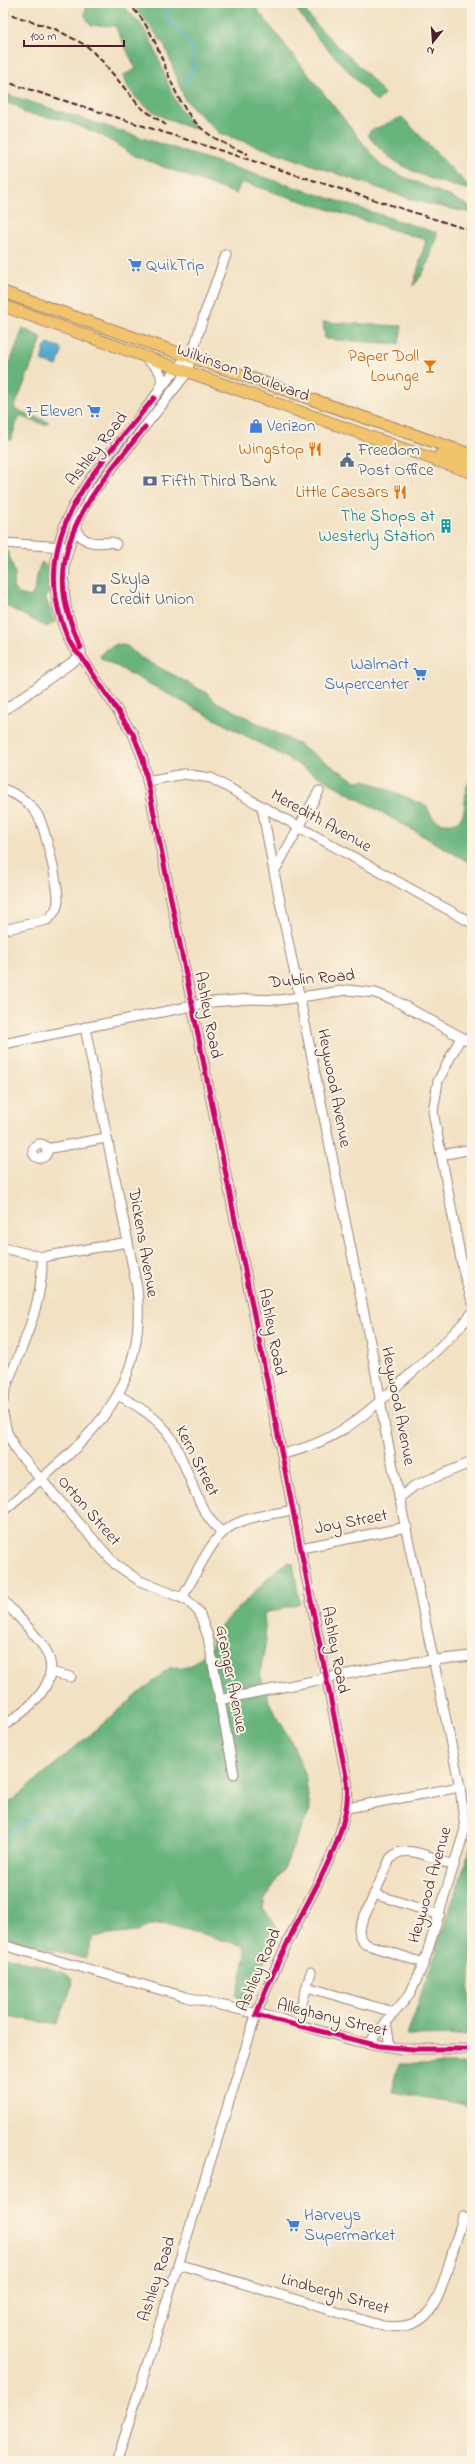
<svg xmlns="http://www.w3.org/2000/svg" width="475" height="2464" font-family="'Indie Flower',sans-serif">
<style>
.forest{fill:#68b47d;stroke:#596a54}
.water{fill:#4daacc;stroke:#4c647c}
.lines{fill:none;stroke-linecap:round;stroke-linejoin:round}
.stream{stroke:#4daacc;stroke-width:2}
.minor-casing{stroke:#9e8077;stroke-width:11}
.major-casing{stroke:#9e8077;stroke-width:13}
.minor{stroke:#fff;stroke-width:9}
.major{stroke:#f1c36a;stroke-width:11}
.rail{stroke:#4a1f2b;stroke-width:2;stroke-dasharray:6 3;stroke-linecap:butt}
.cycleway-casing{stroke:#fcf5e5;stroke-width:8}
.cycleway{stroke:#d6006c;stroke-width:5}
.labels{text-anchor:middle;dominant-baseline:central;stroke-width:4;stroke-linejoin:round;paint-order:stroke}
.shop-label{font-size:17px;fill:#366cbe;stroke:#fcf5e5;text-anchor:start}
.food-label{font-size:17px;fill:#c56008;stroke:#fcf5e5;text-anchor:end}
.street-label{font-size:17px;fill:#4a1f2b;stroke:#fcf5e5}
.service-label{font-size:17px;fill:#4e5e75;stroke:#fcf5e5;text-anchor:start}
.culture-label{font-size:17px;fill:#0d838f;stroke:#fcf5e5;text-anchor:end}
</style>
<rect width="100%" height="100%" fill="#fcf5e5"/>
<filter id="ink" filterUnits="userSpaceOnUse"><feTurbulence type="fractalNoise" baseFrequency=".025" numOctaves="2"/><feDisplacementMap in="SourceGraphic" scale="8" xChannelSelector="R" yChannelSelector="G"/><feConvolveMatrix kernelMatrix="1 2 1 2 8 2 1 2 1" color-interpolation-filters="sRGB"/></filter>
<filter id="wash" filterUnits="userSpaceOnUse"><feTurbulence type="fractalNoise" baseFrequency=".012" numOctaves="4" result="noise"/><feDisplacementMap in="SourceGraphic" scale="16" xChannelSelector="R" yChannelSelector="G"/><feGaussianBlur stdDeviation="0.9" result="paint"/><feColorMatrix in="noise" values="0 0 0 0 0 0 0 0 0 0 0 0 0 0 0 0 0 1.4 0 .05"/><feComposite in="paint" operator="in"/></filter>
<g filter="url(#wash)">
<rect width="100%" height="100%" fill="#f2e1c3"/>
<!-- forest -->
<g class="forest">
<path d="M 86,3 L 119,3 C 129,12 139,20 146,32 C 166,66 166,98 196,129 C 172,124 127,103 124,75 L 136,69 L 115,26 L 91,25 L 85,16 Z"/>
<path d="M 132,3 L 252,3 L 381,166 C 411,182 443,191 472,208 L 472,213 L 419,202 L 219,133 L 185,100 L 165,46 Z"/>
<path d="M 292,3 L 300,3 C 322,39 360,60 384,94 L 377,102 L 319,40 Z"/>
<path d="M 3,93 L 437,233 C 434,250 425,275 413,286 L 426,240 L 241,182 L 236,194 L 135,156 L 101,135 L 64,120 L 24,113 L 17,106 L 3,102 Z"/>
<path d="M 402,117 L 472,190 C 435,183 390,167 368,135 L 370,131 Z"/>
<polygon points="323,322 402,326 399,344 325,339"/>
<polygon points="23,328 42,338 14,409 49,422 45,425 19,416 11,440 3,438 3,366 8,368"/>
<path d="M 4,552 L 8,552 L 15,574 L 13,588 L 19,594 L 31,597 C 38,586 35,573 42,562 L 48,568 L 49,591 L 46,599 L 55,622 L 46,627 L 3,604 Z"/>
<path d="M 117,644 L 127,646 L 138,656 L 207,693 L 215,701 L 298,744 L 355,781 L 365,780 L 427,806 C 430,814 434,822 444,823 C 468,825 464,806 466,790 C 467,785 470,780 472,775 L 472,842 L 469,849 L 472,851 L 472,864 L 276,752 L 101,658 L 100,655 L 105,650 Z"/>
<path d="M 288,1562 L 293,1563 L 300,1604 L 264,1613 L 266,1641 L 260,1673 L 269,1702 L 291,1741 L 305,1773 L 310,1811 L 296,1839 L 286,1865 L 265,1899 L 263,1909 L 276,1925 L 277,1931 L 249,1998 L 241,1999 L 237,1996 L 246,1953 L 244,1946 L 166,1924 L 152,1925 L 136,1932 L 93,1937 L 85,1959 L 3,1936 L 3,1808 L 168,1669 C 175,1666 180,1668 187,1667 C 196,1664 205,1652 212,1645 L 211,1636 L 277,1569 Z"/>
<polygon points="472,1843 472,1941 467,2035 407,2036"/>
<polygon points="3,1956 62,1972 70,1977 73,1983 57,2025 3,2015"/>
<polygon points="399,2064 472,2064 472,2110 462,2104 392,2092"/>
</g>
<!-- water -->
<polygon class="water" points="48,344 60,347 62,352 57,366 41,361 45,347"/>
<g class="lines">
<!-- stream -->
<g class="stream">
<path d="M 167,3 L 168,21 C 196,41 200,55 186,85"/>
<path d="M 3,1839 C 14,1833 14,1825 30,1819 C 56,1808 82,1824 94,1791"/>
<polyline points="3,1914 6,1923"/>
</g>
</g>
</g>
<g filter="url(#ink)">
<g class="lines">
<defs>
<g id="minor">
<path d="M 147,360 C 159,367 165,376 159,390"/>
<path d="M 76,523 L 77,532 C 86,545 98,543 112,542 L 116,544"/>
<polyline points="3,543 63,547"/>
<polyline points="81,652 67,612 64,590 65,562 76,522 92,494 186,374 204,315 226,255"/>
<polyline points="3,711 81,656"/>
<polyline points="147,781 184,774 211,778 472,923"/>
<path d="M 3,789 C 17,794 29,802 37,814 C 45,826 59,888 58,902 C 57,910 53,915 47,920 L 3,930"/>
<polyline points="319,791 274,872 374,1362 385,1429 460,1787 465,1829 424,1963 410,1994 368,2044"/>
<polyline points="262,807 274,872"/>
<polyline points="461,1037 438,1081 433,1112 463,1270 472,1301"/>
<polyline points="3,1044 212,1002 250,999 280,1000 348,990 375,993 392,999 472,1043"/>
<circle cx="40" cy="1151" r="7"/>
<polyline points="46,1149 106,1138"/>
<polyline points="441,1155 472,1149"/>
<polyline points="3,1248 42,1257 128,1242"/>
<path d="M 118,1395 C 138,1406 157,1417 170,1436 C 190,1467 194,1510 223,1533"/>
<path d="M 3,1401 C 5,1385 13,1370 19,1355 C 32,1323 43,1292 42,1257"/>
<polyline points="3,1414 7,1432 17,1452 115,1564 140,1581 187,1600 199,1612 208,1637 234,1774"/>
<path d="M 282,1454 C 337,1443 367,1413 407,1377 C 430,1357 452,1337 472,1313"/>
<polyline points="399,1498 414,1486 472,1462"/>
<path d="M 3,1511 C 78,1447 149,1400 137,1288 L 85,1027"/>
<polyline points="301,1548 407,1527"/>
<path d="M 182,1598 C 194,1579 210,1540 228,1528 C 247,1516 272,1514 294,1510"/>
<path d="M 3,1600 C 17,1616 34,1632 45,1649 C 65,1681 27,1711 3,1726"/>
<polyline points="50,1672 71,1677"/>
<polyline points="219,1700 397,1664 472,1656"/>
<polyline points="347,1808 460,1787"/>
<polyline points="374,1894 440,1915"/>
<polyline points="3,1945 186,1997 280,2019 355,2041 402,2049 472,2049"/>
<path d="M 424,1963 L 365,1944 L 360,1938 L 359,1929 L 390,1859 C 403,1841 437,1860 454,1866"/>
<polyline points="307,1987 393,2012"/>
<polyline points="302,2003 311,1972"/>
<polyline points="386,2022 390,2047"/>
<path d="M 178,2264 L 383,2326 C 428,2332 437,2304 448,2267 C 453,2251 458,2234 463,2217"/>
<path d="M 117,2461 L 256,2015 C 267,1986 280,1958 293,1931 C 314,1889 353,1828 347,1781 L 143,759 L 133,734 L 81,656 C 72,650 67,635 63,625 C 58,612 56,597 55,583 C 52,513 100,466 141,415 C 153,400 175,366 190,356"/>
</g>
<g id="major">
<polyline points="3,292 472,455"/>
<polyline points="3,306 472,473"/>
<polyline points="437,461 440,455 446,455 472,464"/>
</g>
</defs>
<!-- minor casing -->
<use href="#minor" class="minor-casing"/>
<!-- major casing -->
<use href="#major" class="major-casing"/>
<!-- minor -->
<use href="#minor" class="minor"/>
<!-- major -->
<use href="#major" class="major"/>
<!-- rail -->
<g class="rail">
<path d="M 127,3 C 164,34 164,91 198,125 C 212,139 231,147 248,154"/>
<polyline points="3,12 55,29 87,46 103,62 140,107 166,125"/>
<polyline points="3,81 472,231"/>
</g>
<defs>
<g id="cycleway">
<path d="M 154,398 C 103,462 34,526 60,616 C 64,628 70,649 81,656 L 133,734 L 143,759 L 347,1781 C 353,1828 314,1889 293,1931 C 280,1958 267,1986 256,2015 L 379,2046 L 413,2049 L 472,2049"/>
<path d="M 80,648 C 75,632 68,618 65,601 C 53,531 105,478 145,427"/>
</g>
</defs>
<!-- cycleway casing -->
<use href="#cycleway" class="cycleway-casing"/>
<!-- cycleway -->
<use href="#cycleway" class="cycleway"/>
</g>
</g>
<!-- icons -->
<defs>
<symbol id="supermarket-bare" viewBox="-9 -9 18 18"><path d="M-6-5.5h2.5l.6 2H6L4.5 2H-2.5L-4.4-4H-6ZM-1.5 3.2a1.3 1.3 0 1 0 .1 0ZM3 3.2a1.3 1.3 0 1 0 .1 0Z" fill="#3f7fe0" stroke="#fcf5e5" stroke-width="2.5" paint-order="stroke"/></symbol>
<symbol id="bar-bare" viewBox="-9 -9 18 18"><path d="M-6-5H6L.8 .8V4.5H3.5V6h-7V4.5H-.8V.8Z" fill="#e8710a" stroke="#fcf5e5" stroke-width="2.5" paint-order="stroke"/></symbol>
<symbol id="shop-bare" viewBox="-9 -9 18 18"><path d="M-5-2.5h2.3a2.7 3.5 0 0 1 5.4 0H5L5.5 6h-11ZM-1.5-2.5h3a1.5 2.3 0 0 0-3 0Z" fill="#3f7fe0" stroke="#fcf5e5" stroke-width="2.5" paint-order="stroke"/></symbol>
<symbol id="restaurant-bare" viewBox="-9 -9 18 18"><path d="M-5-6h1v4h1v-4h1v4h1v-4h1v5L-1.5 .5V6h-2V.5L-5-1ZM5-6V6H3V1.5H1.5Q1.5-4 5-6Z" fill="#e8710a" stroke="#fcf5e5" stroke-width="2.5" paint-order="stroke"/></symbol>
<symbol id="civic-bare" viewBox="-9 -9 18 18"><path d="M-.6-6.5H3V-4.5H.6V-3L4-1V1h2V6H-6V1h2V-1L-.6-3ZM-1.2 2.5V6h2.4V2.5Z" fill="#5c6f8a" stroke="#fcf5e5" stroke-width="2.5" paint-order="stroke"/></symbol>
<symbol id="bank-bare" viewBox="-9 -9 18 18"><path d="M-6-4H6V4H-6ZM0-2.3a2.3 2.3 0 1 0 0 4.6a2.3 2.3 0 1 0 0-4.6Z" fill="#5c6f8a" stroke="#fcf5e5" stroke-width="2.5" paint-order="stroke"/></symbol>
<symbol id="building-bare" viewBox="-9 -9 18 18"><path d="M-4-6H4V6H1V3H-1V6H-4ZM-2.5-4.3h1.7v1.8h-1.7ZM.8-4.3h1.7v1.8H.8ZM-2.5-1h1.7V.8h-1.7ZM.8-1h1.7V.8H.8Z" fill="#0f9aa8" stroke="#fcf5e5" stroke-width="2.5" paint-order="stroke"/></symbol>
</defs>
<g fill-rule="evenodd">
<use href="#supermarket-bare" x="125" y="255" width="20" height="20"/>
<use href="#bar-bare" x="420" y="356" width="20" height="20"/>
<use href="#supermarket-bare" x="84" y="401" width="20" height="20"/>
<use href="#shop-bare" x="246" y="416" width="20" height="20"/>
<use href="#restaurant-bare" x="305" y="439" width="20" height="20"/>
<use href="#civic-bare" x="337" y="450" width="20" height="20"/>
<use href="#bank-bare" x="140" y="471" width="20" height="20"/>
<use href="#restaurant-bare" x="390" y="482" width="20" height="20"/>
<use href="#building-bare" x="436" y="516" width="20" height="20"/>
<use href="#bank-bare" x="89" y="579" width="20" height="20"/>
<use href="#supermarket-bare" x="410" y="664" width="20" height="20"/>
<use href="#supermarket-bare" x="283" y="2215" width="20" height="20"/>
</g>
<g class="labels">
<!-- shop labels -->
<g class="shop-label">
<text x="146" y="265">QuikTrip</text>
<text x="83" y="411" text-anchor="end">7-Eleven</text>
<text x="267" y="426">Verizon</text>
<text x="409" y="664" text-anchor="end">Walmart<tspan x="409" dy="20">Supercenter</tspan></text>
<text x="304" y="2215">Harveys<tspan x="304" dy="20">Supermarket</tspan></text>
</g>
<!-- food labels -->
<g class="food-label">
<text x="419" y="356">Paper Doll<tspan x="419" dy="20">Lounge</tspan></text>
<text x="304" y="449">Wingstop</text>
<text x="389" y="492">Little Caesars</text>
</g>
<!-- street labels -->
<g class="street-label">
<text transform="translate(243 373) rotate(20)">Wilkinson Boulevard</text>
<text transform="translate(97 449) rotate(-52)">Ashley Road</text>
<text transform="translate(321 821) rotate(29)">Meredith Avenue</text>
<text transform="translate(312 979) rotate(-5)">Dublin Road</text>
<text transform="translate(208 1015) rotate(79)">Ashley Road</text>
<text transform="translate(334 1088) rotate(79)">Heywood Avenue</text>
<text transform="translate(143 1243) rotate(80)">Dickens Avenue</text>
<text transform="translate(272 1332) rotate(79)">Ashley Road</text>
<text transform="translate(398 1406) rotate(79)">Heywood Avenue</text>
<text transform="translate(197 1461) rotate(63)">Kern Street</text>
<text transform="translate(89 1511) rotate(49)">Orton Street</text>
<text transform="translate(351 1522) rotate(-11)">Joy Street</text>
<text transform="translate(335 1650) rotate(79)">Ashley Road</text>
<text transform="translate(231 1679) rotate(79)">Granger Avenue</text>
<text transform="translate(430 1885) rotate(-74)">Heywood Avenue</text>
<text transform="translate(259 1970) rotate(-67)">Ashley Road</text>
<text transform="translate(332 2018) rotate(14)">Alleghany Street</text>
<text transform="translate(157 2279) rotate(-72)">Ashley Road</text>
<text transform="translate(335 2294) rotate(16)">Lindbergh Street</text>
</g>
<!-- service labels -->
<g class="service-label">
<text x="358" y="450">Freedom<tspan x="358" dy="20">Post Office</tspan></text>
<text x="161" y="481">Fifth Third Bank</text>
<text x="110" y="579">Skyla<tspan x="110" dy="20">Credit Union</tspan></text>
</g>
<!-- culture labels -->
<g class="culture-label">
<text x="435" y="516">The Shops at<tspan x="435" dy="20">Westerly Station</tspan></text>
</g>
</g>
<!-- margin -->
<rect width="475" height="2464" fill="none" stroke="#fcf5e5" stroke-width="16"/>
<!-- north arrow -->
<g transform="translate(433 42) rotate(197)" stroke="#fcf5e5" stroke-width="3" paint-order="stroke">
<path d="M0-3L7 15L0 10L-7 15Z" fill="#4a1f2b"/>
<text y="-6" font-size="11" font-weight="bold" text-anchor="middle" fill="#4a1f2b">N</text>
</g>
<!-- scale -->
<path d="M24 40v6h100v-6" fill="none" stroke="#4a1f2b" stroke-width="2"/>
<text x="30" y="40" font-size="12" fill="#4a1f2b" stroke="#fcf5e5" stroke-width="3" paint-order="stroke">100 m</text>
</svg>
